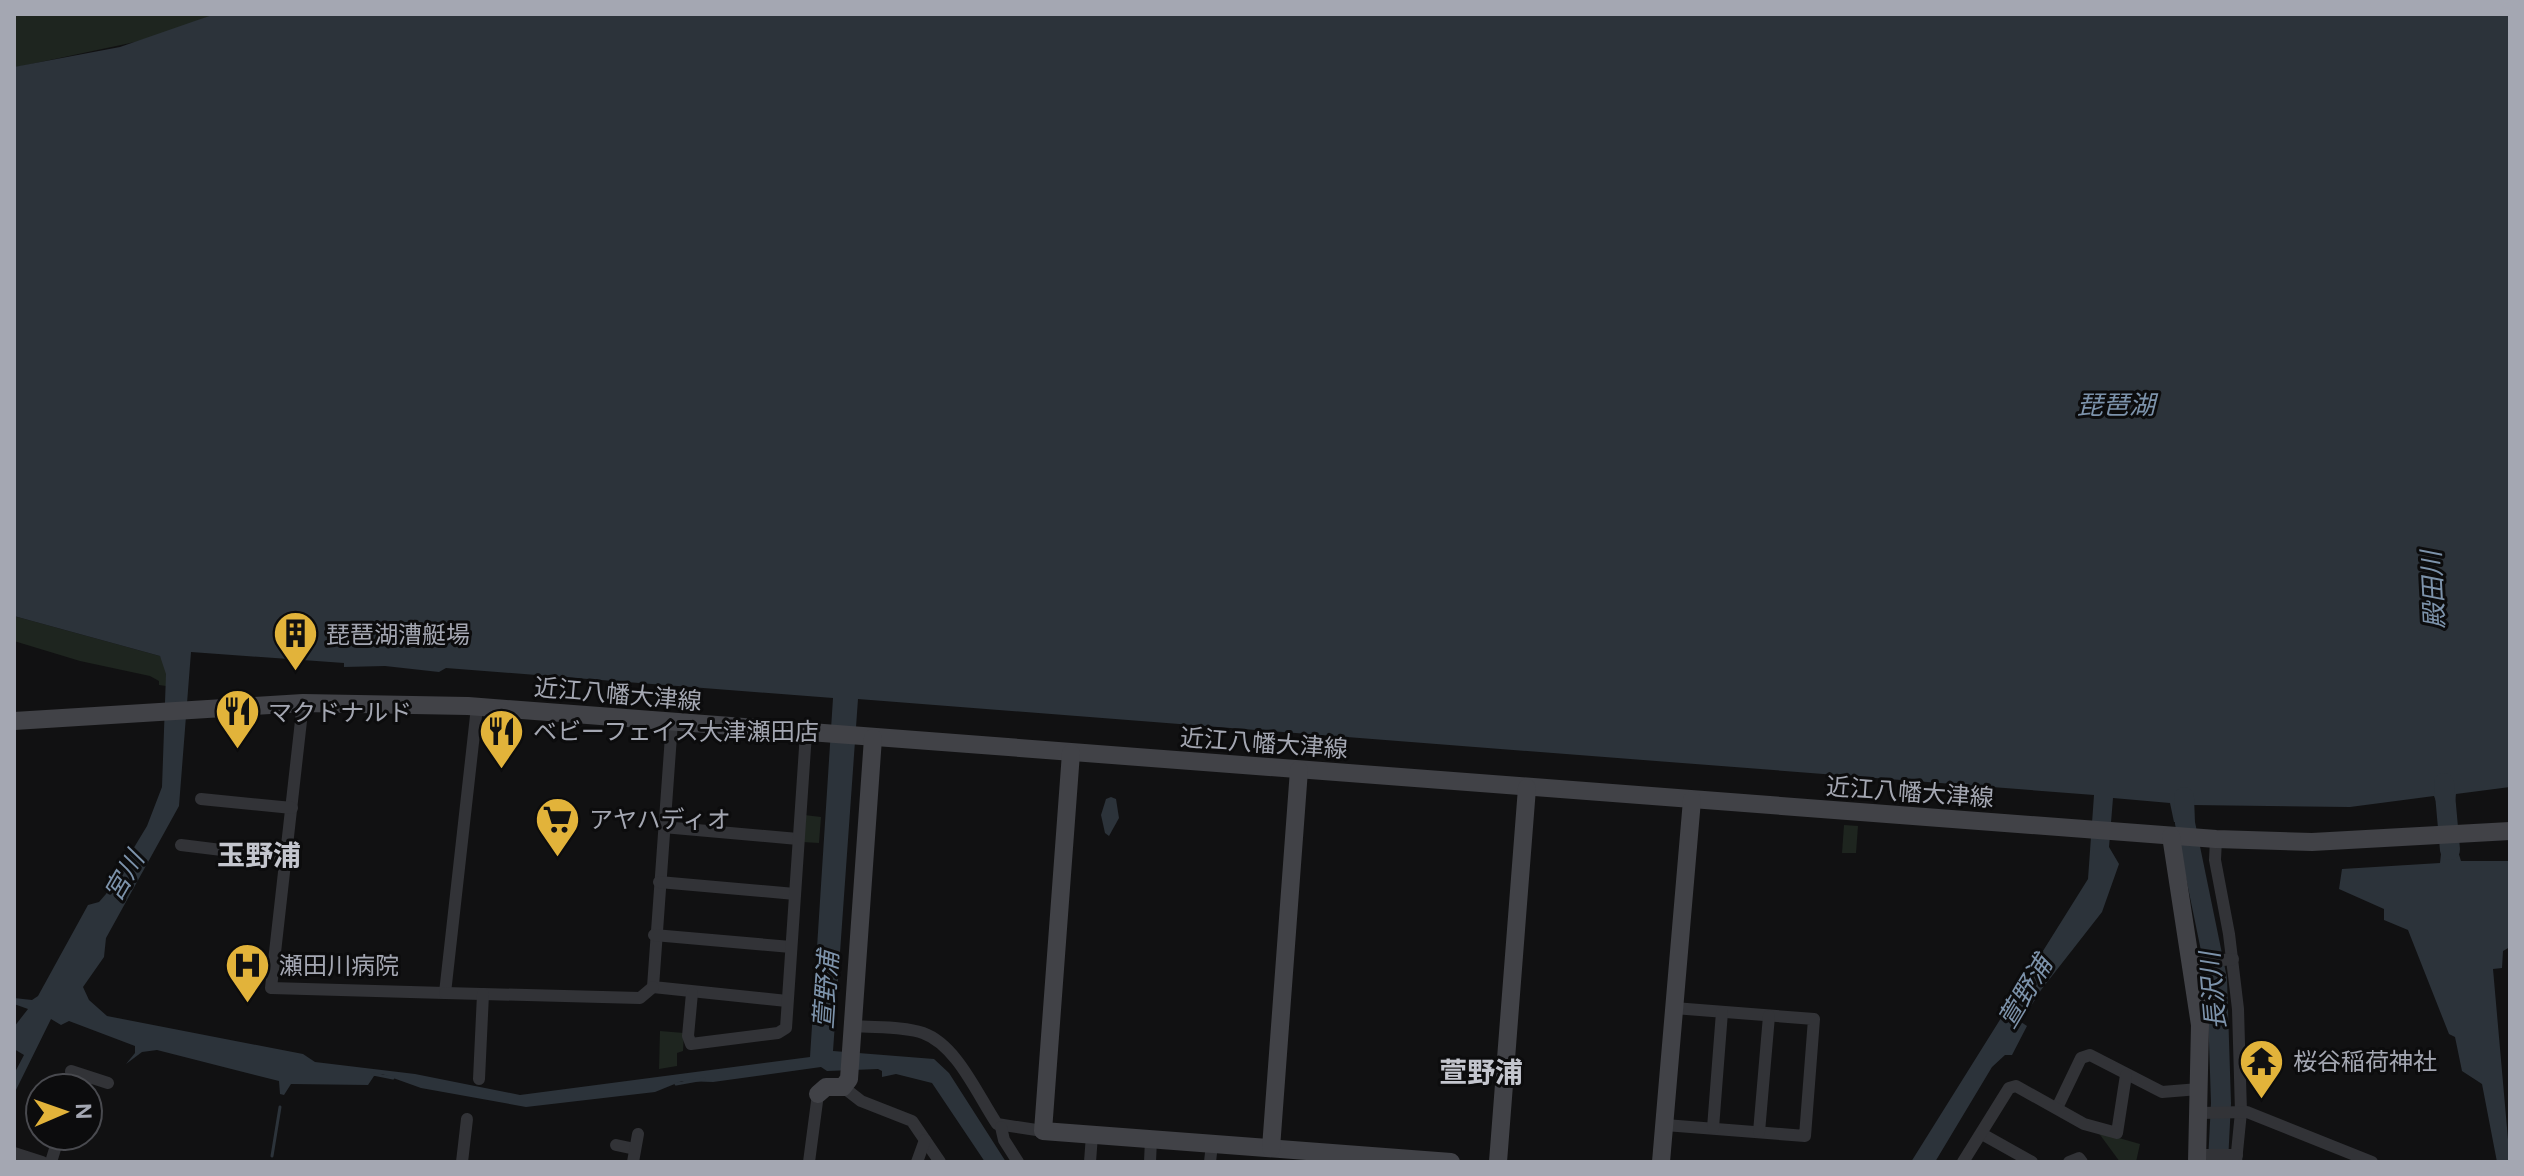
<svg xmlns="http://www.w3.org/2000/svg" width="2524" height="1176" font-family="'DM Sans','Noto Sans JP',sans-serif">
<style>
.green{fill:#1e251f}
.water{fill:#2c333a;fill-rule:evenodd}
.lines{fill:none;stroke-linecap:round;stroke-linejoin:round}
.stream{stroke:#2c333a;stroke-width:3}
.river{stroke:#2c333a;stroke-width:20}
.street{stroke:#323337;stroke-width:12}
.secondary{stroke:#414247;stroke-width:18}
.labels{text-anchor:middle;dominant-baseline:central;stroke-width:6;stroke-linejoin:round;paint-order:stroke}
.poi-label{font-size:24px;fill:#a4a7b2;stroke:#0c0c0d;text-anchor:start}
.street-label{font-size:24px;fill:#a4a7b2;stroke:#0c0c0d}
.water-label{font-size:26px;font-style:italic;fill:#7d93ab;stroke:#0c0c0d}
.quarter-label{font-size:28px;font-weight:bold;fill:#c4c6ce;stroke:#0c0c0d}
</style>
<rect width="100%" height="100%" fill="#111112"/>
<!-- green -->
<g class="green">
<polygon points="14,14 215,14 154,38 17,67 14,67"/>
<polygon points="14,616 160,656 166,667 166,686 159,685 159,681 150,676 80,661 14,641"/>
<polygon points="804,815 821,817 819,843 802,842"/>
<polygon points="1844,825 1858,826 1856,853 1842,853"/>
<polygon points="660,1031 684,1033 683,1051 677,1053 677,1066 659,1069"/>
<polygon points="2098,1132 2140,1144 2136,1162 2120,1162"/>
</g>
<!-- water -->
<g class="water">
<path d="M 215,14 L 2510,14 L 2510,787 L 2456,794 L 2454,809 L 2439,809 L 2434,796 L 2350,807 L 2191,805 L 2195,824 L 2174,822 L 2170,803 L 2113,798 L 2109,847 L 2119,864 L 2102,912 L 2041,990 L 2021,1022 L 2027,1026 L 2012,1055 L 2005,1055 L 1992,1067 L 1935,1162 L 1911,1162 L 2088,879 L 2094,795 L 858,699 L 833,1051 L 934,1059 L 949,1073 L 1006,1162 L 985,1162 L 932,1083 L 896,1074 L 882,1077 L 882,1071 L 878,1069 L 827,1071 L 821,1067 L 713,1082 L 682,1081 L 655,1092 L 526,1107 L 421,1088 L 382,1074 L 374,1076 L 368,1085 L 291,1084 L 284,1095 L 280,1094 L 279,1081 L 157,1050 L 142,1052 L 126,1064 L 135,1053 L 135,1046 L 69,1021 L 61,1025 L 51,1019 L 14,1094 L 14,1074 L 24,1055 L 14,1049 L 14,1027 L 28,1009 L 14,1004 L 14,998 L 32,1000 L 38,996 L 88,905 L 99,902 L 106,894 L 147,826 L 162,787 L 166,674 L 160,656 L 14,616 L 14,67 L 120,47 ZM 191,652 L 344,663 L 344,667 L 385,666 L 439,672 L 446,668 L 833,698 L 810,1057 L 520,1095 L 415,1074 L 315,1062 L 303,1054 L 107,1016 L 89,1000 L 83,987 L 104,957 L 106,938 L 179,806 Z"/>
<polygon points="1111,797 1116,799 1119,818 1109,836 1105,833 1101,815 1106,799"/>
<polygon points="2442,845 2456,845 2461,861 2510,861 2510,947 2503,951 2502,968 2493,969 2510,1162 2497,1162 2482,1084 2462,1071 2455,1037 2449,1034 2408,930 2384,920 2384,909 2339,889 2342,869 2440,863"/>
</g>
<g class="lines">
<!-- stream -->
<g class="stream">
<polyline points="373,1074 393,1078"/>
<polyline points="676,1084 704,1079"/>
<polyline points="272,1156 280,1107"/>
</g>
<!-- river -->
<g class="river">
<polyline points="2444,783 2450,850"/>
<polyline points="2184,797 2185,823 2217,979 2221,1103 2218,1162"/>
</g>
<!-- street -->
<g class="street">
<polyline points="303,703 271,988 445,993 477,707"/>
<polyline points="672,722 653,987 787,1001"/>
<polyline points="201,799 292,808"/>
<polyline points="663,827 798,839"/>
<polyline points="2216,839 2215,860 2229,934 2238,1009 2241,1112 2236,1162"/>
<polyline points="181,845 286,858"/>
<polyline points="659,882 795,894"/>
<polyline points="654,935 791,947"/>
<polyline points="2192,963 2233,959"/>
<polyline points="445,993 640,998 653,987"/>
<polyline points="692,993 688,1036 691,1044 778,1033 786,1028 806,733"/>
<path d="M 854,1026 C 875,1028 902,1026 923,1033 C 957,1045 978,1096 997,1124 L 1043,1131"/>
<polyline points="71,1071 108,1083"/>
<polyline points="479,1079 483,994"/>
<polyline points="843,1087 861,1101 912,1121 940,1162"/>
<polyline points="2057,1108 2081,1058 2090,1055 2162,1092 2199,1089"/>
<polyline points="2200,1113 2247,1112 2372,1162"/>
<polyline points="1665,1125 1805,1136 1814,1019 1674,1008"/>
<polyline points="1001,1127 1004,1140 1018,1162"/>
<polyline points="1713,1128 1722,1012"/>
<polyline points="1759,1132 1769,1016"/>
<polyline points="1982,1134 2032,1162"/>
<polyline points="616,1145 635,1149"/>
<polyline points="14,1153 42,1162"/>
<polyline points="2197,1155 2237,1155"/>
<polyline points="51,1162 59,1136"/>
<polyline points="462,1162 467,1119"/>
<polyline points="633,1162 638,1134"/>
<polyline points="809,1162 818,1094"/>
<polyline points="917,1162 925,1140"/>
<polyline points="1090,1162 1092,1135"/>
<polyline points="1150,1162 1151,1139"/>
<polyline points="1210,1162 1212,1144"/>
<polyline points="1963,1162 2009,1088 2016,1086 2084,1124 2117,1133 2126,1075"/>
<polyline points="2069,1162 2079,1158 2082,1162"/>
</g>
<!-- secondary -->
<g class="secondary">
<polyline points="14,721 303,703 468,706 2216,839 2312,842 2510,831"/>
<polyline points="1071,753 1043,1131 1451,1162"/>
<polyline points="2171,836 2200,1025 2197,1162"/>
<polyline points="818,1094 826,1087 843,1087 849,1079 873,738"/>
<polyline points="1271,1148 1299,770"/>
<polyline points="1498,1162 1527,788"/>
<polyline points="1661,1162 1692,800"/>
</g>
</g>
<!-- icons -->
<defs>
<symbol id="building-pin" viewBox="-11 -11 22 30"><path d="M0 17L-7.5 6A9.5 9.5 0 1 1 7.5 6Z" fill="#e2b33a" stroke="#0c0c0d"/><path d="M-4-6H4V6H1V3H-1V6H-4ZM-2.5-4.3h1.7v1.8h-1.7ZM.8-4.3h1.7v1.8H.8ZM-2.5-1h1.7V.8h-1.7ZM.8-1h1.7V.8H.8Z" fill="#111"/></symbol>
<symbol id="restaurant-pin" viewBox="-11 -11 22 30"><path d="M0 17L-7.5 6A9.5 9.5 0 1 1 7.5 6Z" fill="#e2b33a" stroke="#0c0c0d"/><path d="M-5-6h1v4h1v-4h1v4h1v-4h1v5L-1.5 .5V6h-2V.5L-5-1ZM5-6V6H3V1.5H1.5Q1.5-4 5-6Z" fill="#111"/></symbol>
<symbol id="supermarket-pin" viewBox="-11 -11 22 30"><path d="M0 17L-7.5 6A9.5 9.5 0 1 1 7.5 6Z" fill="#e2b33a" stroke="#0c0c0d"/><path d="M-6-5.5h2.5l.6 2H6L4.5 2H-2.5L-4.4-4H-6ZM-1.5 3.2a1.3 1.3 0 1 0 .1 0ZM3 3.2a1.3 1.3 0 1 0 .1 0Z" fill="#111"/></symbol>
<symbol id="hospital-pin" viewBox="-11 -11 22 30"><path d="M0 17L-7.5 6A9.5 9.5 0 1 1 7.5 6Z" fill="#e2b33a" stroke="#0c0c0d"/><path d="M-5-5h3v3.5h4V-5h3V5h-3V1.5h-4V5h-3Z" fill="#111"/></symbol>
<symbol id="temple-pin" viewBox="-11 -11 22 30"><path d="M0 17L-7.5 6A9.5 9.5 0 1 1 7.5 6Z" fill="#e2b33a" stroke="#0c0c0d"/><path d="M0-6L5-2H3V0L6.5 2.5H4V6H1.5V3h-3V6H-4V2.5H-6.5L-3 0V-2H-5Z" fill="#111"/></symbol>
</defs>
<g fill-rule="evenodd">
<use href="#building-pin" x="270" y="608" width="51" height="69"/>
<use href="#restaurant-pin" x="212" y="686" width="51" height="69"/>
<use href="#restaurant-pin" x="476" y="706" width="51" height="69"/>
<use href="#supermarket-pin" x="532" y="794" width="51" height="69"/>
<use href="#hospital-pin" x="222" y="940" width="51" height="69"/>
<use href="#temple-pin" x="2236" y="1036" width="51" height="69"/>
</g>
<g class="labels">
<!-- poi labels -->
<g class="poi-label">
<text x="326" y="634">琵琶湖漕艇場</text>
<text x="268" y="712">マクドナルド</text>
<text x="533" y="731">ベビーフェイス大津瀬田店</text>
<text x="589" y="819">アヤハディオ</text>
<text x="279" y="965">瀬田川病院</text>
<text x="2293" y="1061">桜谷稲荷神社</text>
</g>
<!-- street labels -->
<g class="street-label">
<text transform="translate(618 694) rotate(5)">近江八幡大津線</text>
<text transform="translate(1264 743) rotate(4)">近江八幡大津線</text>
<text transform="translate(1910 792) rotate(4)">近江八幡大津線</text>
</g>
<!-- water labels -->
<g class="water-label">
<text x="2116" y="405">琵琶湖</text>
<text transform="translate(2433 590) rotate(-93)">殿田川</text>
<text transform="translate(124 876) rotate(-60)">宮川</text>
<text transform="translate(826 990) rotate(-86)">萱野浦</text>
<text transform="translate(2213 991) rotate(-95)">長沢川</text>
<text transform="translate(2025 992) rotate(-59)">萱野浦</text>
</g>
<!-- quarter labels -->
<g class="quarter-label">
<text x="259" y="855">玉野浦</text>
<text x="1481" y="1072">萱野浦</text>
</g>
</g>
<!-- border -->
<rect width="2524" height="1176" fill="none" stroke="#a4a7b2" stroke-width="32"/>
<!-- north arrow -->
<g transform="translate(64 1112) rotate(88)"><circle r="38" fill="#0c0c0d" stroke="#494a4f" stroke-width="2"/>
<path d="M0-6L14 30L0 20L-14 30Z" fill="#e2b33a"/>
<text y="-12" font-size="22" font-weight="bold" text-anchor="middle" fill="#a4a7b2">N</text>
</g>
</svg>
